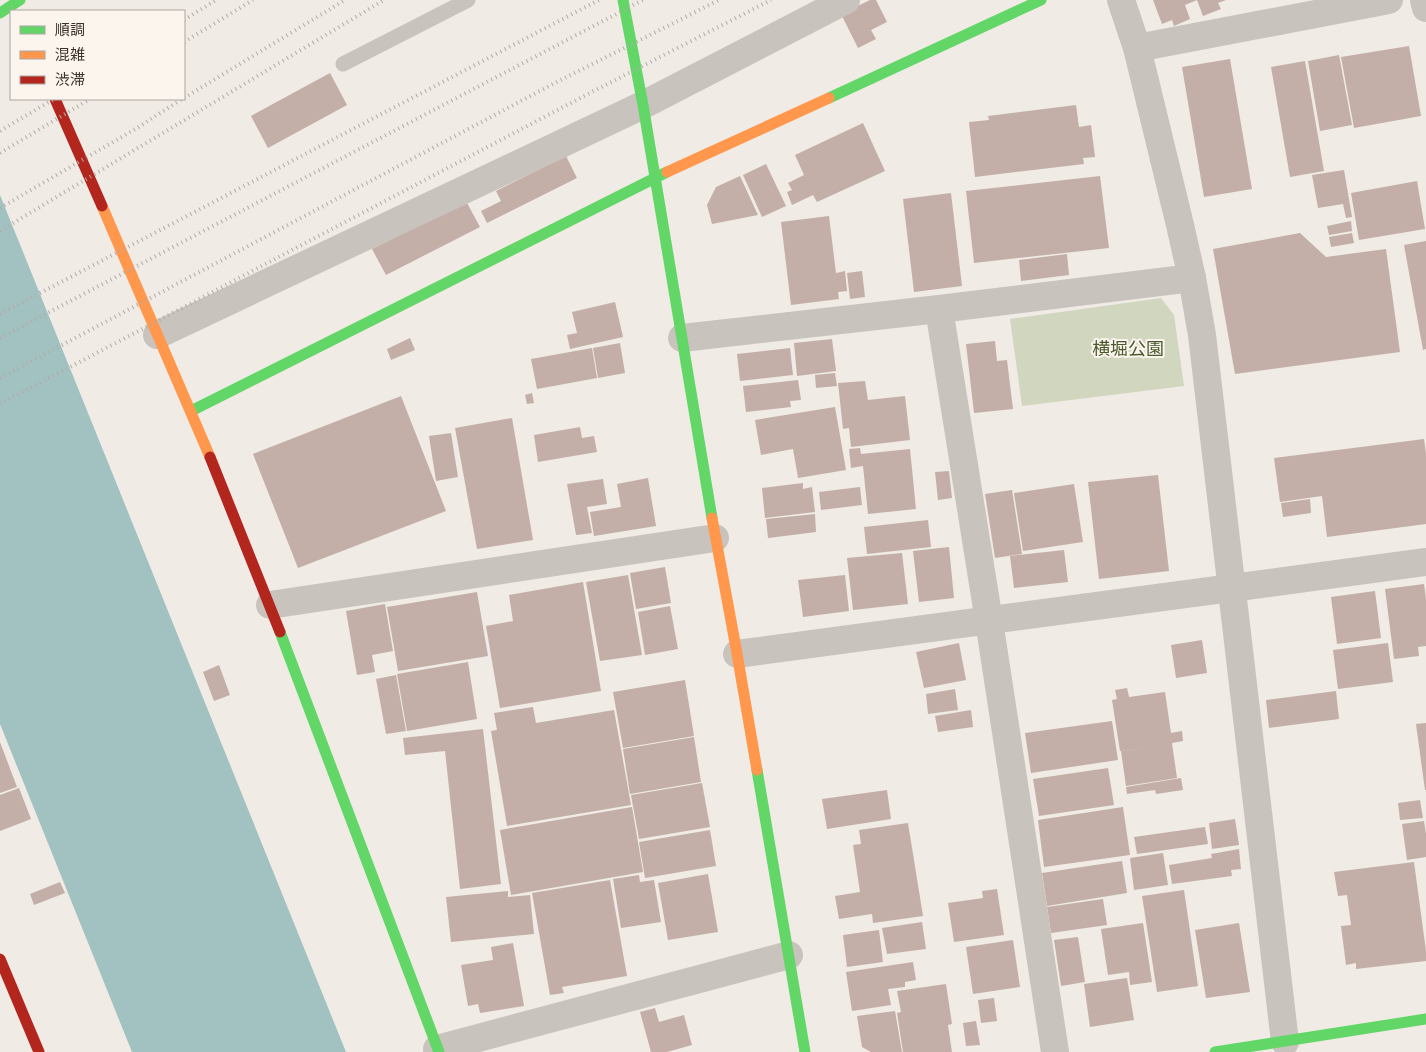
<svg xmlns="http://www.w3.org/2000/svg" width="1426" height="1052" font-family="'Space Grotesk','Noto Sans JP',sans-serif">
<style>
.green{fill:#d1d6bf}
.water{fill:#a1c2c1}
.building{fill:#c3afa7}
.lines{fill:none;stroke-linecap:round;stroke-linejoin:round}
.lane{stroke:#c9c3be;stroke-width:15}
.street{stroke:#c9c3be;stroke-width:28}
.fast{stroke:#63d668;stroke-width:11}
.slow{stroke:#ff974d;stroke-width:11}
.jam{stroke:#b3261e;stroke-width:11}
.rail{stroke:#b1aca8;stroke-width:4;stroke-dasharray:1 4;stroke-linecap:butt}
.labels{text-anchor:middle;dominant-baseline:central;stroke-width:4;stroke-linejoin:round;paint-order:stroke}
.park-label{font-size:18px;fill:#4a5a2e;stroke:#fbf5ee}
</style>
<rect width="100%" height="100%" fill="#f0ebe5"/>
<!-- green -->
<polygon class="green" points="1161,298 1174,315 1184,386 1022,406 1010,319"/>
<!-- water -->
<polygon class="water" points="0,195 346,1052 132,1052 0,724"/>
<!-- building -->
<g class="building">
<polygon points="870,0 876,0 887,22 871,30 876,39 858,48 841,14"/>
<polygon points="1153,0 1226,0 1218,3 1221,9 1203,16 1197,0 1185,5 1190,19 1174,26 1172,20 1162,24"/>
<polygon points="1409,46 1421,116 1354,128 1341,57"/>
<polygon points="1339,55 1352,125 1320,131 1308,61"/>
<polygon points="1230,59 1252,189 1204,197 1182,67"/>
<polygon points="1305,61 1324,171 1290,177 1271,67"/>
<polygon points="330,73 347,105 268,148 251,116"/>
<polygon points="1076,105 1079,127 1091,125 1095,157 1083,158 1084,164 975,177 969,122 989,120 988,116"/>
<polygon points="863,123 885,171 817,202 813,195 792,205 787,192 792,190 788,183 804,175 795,155"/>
<polygon points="566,156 577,178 487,223 481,211 501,201 496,191"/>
<polygon points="766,164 786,206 762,217 743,175"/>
<polygon points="1344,170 1352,217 1346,218 1343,204 1318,208 1312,175"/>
<polygon points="740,176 758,215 712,224 707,205 716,187"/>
<polygon points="1100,176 1109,248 974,263 966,191"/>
<polygon points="1417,181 1425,229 1359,240 1351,193"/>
<polygon points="951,193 962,286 914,292 903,199"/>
<polygon points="466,201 480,227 386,275 372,249"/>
<polygon points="829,216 836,273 845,271 847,291 838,292 839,299 791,305 781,222"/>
<polygon points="1351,221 1352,231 1329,235 1327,226"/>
<polygon points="1300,233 1326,257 1386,249 1400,352 1235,374 1213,249"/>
<polygon points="1352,233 1354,243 1331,247 1329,237"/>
<polygon points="1426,241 1426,349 1423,350 1404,245"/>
<polygon points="1067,254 1069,275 1021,281 1019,260"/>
<polygon points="862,271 865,297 850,299 847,273"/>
<polygon points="615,302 623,337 570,349 567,335 577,333 572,312"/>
<polygon points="410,338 415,350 391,360 387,349"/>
<polygon points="832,339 836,371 797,376 794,343"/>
<polygon points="995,341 997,361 1007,360 1013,409 974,413 966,344"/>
<polygon points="620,343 625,373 598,378 593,348"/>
<polygon points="592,348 597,378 537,389 531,359"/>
<polygon points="790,348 793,375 740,381 737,354"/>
<polygon points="835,373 837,386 816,388 815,375"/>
<polygon points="798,380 801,400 790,401 791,407 746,412 743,386"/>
<polygon points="865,381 868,400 905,396 910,440 851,447 849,428 843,429 838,383"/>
<polygon points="532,393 534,403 527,404 525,395"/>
<polygon points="401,396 446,511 298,568 253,454"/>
<polygon points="835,407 846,470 798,478 793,449 761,455 755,420"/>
<polygon points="512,418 533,540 477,549 455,428"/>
<polygon points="580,427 582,438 594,436 597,452 538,462 534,435"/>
<polygon points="451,433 458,477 436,481 429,436"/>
<polygon points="1424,439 1426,454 1426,524 1327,537 1322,496 1280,502 1274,458"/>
<polygon points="860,448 861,454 910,449 916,509 868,514 863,466 851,468 849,449"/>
<polygon points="949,471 952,498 938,500 935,472"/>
<polygon points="1158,475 1169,571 1099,579 1088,482"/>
<polygon points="648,478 656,526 594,536 590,512 621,507 617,484"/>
<polygon points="603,479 607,504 587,507 592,533 576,535 567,484"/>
<polygon points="803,483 803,489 812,487 815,512 765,518 762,488"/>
<polygon points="1074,484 1083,542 1023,551 1014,493"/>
<polygon points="860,487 862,505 821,510 819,492"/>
<polygon points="1012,490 1022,554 995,558 985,494"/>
<polygon points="1310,499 1311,513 1283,517 1281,503"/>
<polygon points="815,514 816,532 768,538 766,519"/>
<polygon points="928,520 931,547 867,554 864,527"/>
<polygon points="949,547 954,598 919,602 913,551"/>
<polygon points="1064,550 1068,582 1014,588 1010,556"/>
<polygon points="902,553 908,604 853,610 847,558"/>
<polygon points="665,567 671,603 636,609 630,573"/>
<polygon points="628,575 642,655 600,661 586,582"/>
<polygon points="845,575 849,611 803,617 798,580"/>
<polygon points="583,582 601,691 500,708 486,626 513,621 509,595"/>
<polygon points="1424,584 1426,599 1426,646 1418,647 1419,656 1394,659 1385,589"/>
<polygon points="1375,591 1381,638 1337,644 1331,597"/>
<polygon points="477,592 488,656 398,671 387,607"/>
<polygon points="385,604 393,651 372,655 375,672 357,675 346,611"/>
<polygon points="670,606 678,649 645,655 638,612"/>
<polygon points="1202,640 1207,673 1176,678 1171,645"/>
<polygon points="959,643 966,680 924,688 916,652"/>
<polygon points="1388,643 1393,682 1338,689 1333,650"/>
<polygon points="468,662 477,719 407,731 397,674"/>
<polygon points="219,665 230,695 214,701 203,672"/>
<polygon points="396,675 406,731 386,734 376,679"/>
<polygon points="685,680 694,736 623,748 613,692"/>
<polygon points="1127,688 1129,697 1165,692 1171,733 1182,731 1183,741 1172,743 1177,778 1126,786 1121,751 1152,747 1120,751 1112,700 1117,699 1115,690"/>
<polygon points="955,689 958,710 928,714 926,694"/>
<polygon points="1336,691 1339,719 1269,728 1266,700"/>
<polygon points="533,707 536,723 614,710 631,805 507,826 491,731 497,730 494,713"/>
<polygon points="971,710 973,727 938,732 935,716"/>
<polygon points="1112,721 1118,760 1031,773 1025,733"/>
<polygon points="1426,723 1426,790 1425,790 1416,724"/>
<polygon points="483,729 501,884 460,889 445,751 405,755 403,738"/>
<polygon points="694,737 701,782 630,794 623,749"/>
<polygon points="0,742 17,787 0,793"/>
<polygon points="1108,768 1114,805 1039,816 1033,779"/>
<polygon points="1181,778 1183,790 1156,794 1155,790 1127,794 1126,787"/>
<polygon points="702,783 710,827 639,839 631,795"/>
<polygon points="19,788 31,819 0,831 0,795"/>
<polygon points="887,790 891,819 827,829 822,799"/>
<polygon points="1420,800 1423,818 1400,820 1398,803"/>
<polygon points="632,807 643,872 511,895 500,830"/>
<polygon points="1123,807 1130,855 1044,867 1038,820"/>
<polygon points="1235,819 1239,845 1212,849 1209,823"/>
<polygon points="1424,821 1426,834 1426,857 1407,860 1402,824"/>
<polygon points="908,823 923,916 873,923 872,914 839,919 835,896 860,892 853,845 861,844 859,830"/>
<polygon points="1205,827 1208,844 1137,854 1134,837"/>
<polygon points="710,830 716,866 645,878 639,842"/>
<polygon points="1239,849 1241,869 1231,870 1232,876 1172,884 1169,865 1212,858 1211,854"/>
<polygon points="1163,853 1168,885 1134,890 1130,858"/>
<polygon points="1122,861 1127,893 1047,906 1042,873"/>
<polygon points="1414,862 1426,951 1426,961 1356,969 1356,963 1346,965 1341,926 1351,925 1347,895 1338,896 1334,872"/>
<polygon points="708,874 718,932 668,940 658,883"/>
<polygon points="639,875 640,882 654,880 661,922 621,928 613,879"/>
<polygon points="610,880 627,976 562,987 564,993 550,995 532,893"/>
<polygon points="60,882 65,893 34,905 30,894"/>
<polygon points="997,889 1004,935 954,942 948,903 983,898 982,891"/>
<polygon points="1184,890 1198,986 1157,992 1142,896"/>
<polygon points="508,891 508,897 530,895 534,934 451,942 446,897"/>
<polygon points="1103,899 1107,925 1051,933 1047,907"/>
<polygon points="922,922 926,949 887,954 882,928"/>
<polygon points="1143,923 1152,982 1130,985 1129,972 1108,975 1101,929"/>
<polygon points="1239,923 1250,992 1206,998 1195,930"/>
<polygon points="879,930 883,962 847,967 843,935"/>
<polygon points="1078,937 1085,982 1061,986 1054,940"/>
<polygon points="1013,940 1020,987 973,994 966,947"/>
<polygon points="513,943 524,1006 480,1013 478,1004 468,1006 461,965 493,960 491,947"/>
<polygon points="913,962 916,980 905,982 905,987 888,989 891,1005 852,1011 846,972"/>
<polygon points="1127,978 1134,1020 1090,1027 1084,984"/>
<polygon points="946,984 952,1024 948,1025 952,1052 903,1052 897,1013 901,1012 897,991"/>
<polygon points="994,998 997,1021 981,1023 978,1000"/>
<polygon points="655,1008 659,1022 684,1015 692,1045 667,1052 651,1052 640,1012"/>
<polygon points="895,1011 902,1052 871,1052 862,1047 857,1016"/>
<polygon points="976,1021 980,1045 966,1046 963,1023"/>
</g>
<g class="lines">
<!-- lane -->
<polyline class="lane" points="343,64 468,0"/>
<!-- street -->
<g class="street">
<polyline points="1121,0 1137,48 1180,225 1192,278 1202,335 1285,1042"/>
<polyline points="1424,0 1426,8"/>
<polyline points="1137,48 1389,0"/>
<polyline points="939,309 989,621 1055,1052"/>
<polyline points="157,335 643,105 846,0"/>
<polyline points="682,338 939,309 1192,278"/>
<polyline points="270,605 715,538"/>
<polyline points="737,654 1426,562"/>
<polyline points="437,1049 789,955"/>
</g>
<!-- fast -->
<g class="fast">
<polyline points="623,0 643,105 712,518"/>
<polyline points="0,13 20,0"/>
<polyline points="829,98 1041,0"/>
<polyline points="191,411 667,172"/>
<polyline points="280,632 439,1052"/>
<polyline points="757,770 805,1052"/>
<polyline points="1215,1052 1426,1019"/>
</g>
<!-- slow -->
<g class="slow">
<polyline points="667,172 829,98"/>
<polyline points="102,206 210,457"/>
<polyline points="712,518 736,648 757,770"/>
</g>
<!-- jam -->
<g class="jam">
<polyline points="55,99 102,206"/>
<polyline points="210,457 280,632"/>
<polyline points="0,959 39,1052"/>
</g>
<!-- rail -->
<g class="rail">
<polyline points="184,20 216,0"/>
<polyline points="184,42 253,0"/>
<polyline points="184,98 345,0"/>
<polyline points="0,131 54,99"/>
<polyline points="0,153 90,99"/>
<polyline points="0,208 137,128 182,99"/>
<polyline points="0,231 384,0"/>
<polyline points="0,314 599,0"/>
<polyline points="0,338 643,0"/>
<polyline points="0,378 551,85 719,0"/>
<polyline points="0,404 588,94 771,0"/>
</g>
</g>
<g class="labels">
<!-- park labels -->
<g class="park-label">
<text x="1128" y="348">横堀公園</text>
</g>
</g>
<!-- legend -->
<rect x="10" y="10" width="175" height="90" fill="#fbf5ee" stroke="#aea6a0"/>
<rect x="20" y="26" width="25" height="8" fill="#63d668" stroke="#aea6a0"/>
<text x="55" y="35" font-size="15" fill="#3b302b">順調</text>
<rect x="20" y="51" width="25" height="8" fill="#ff974d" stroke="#aea6a0"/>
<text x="55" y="60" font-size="15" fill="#3b302b">混雑</text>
<rect x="20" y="76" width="25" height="8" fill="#b3261e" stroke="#aea6a0"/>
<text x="55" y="85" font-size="15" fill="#3b302b">渋滞</text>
</svg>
